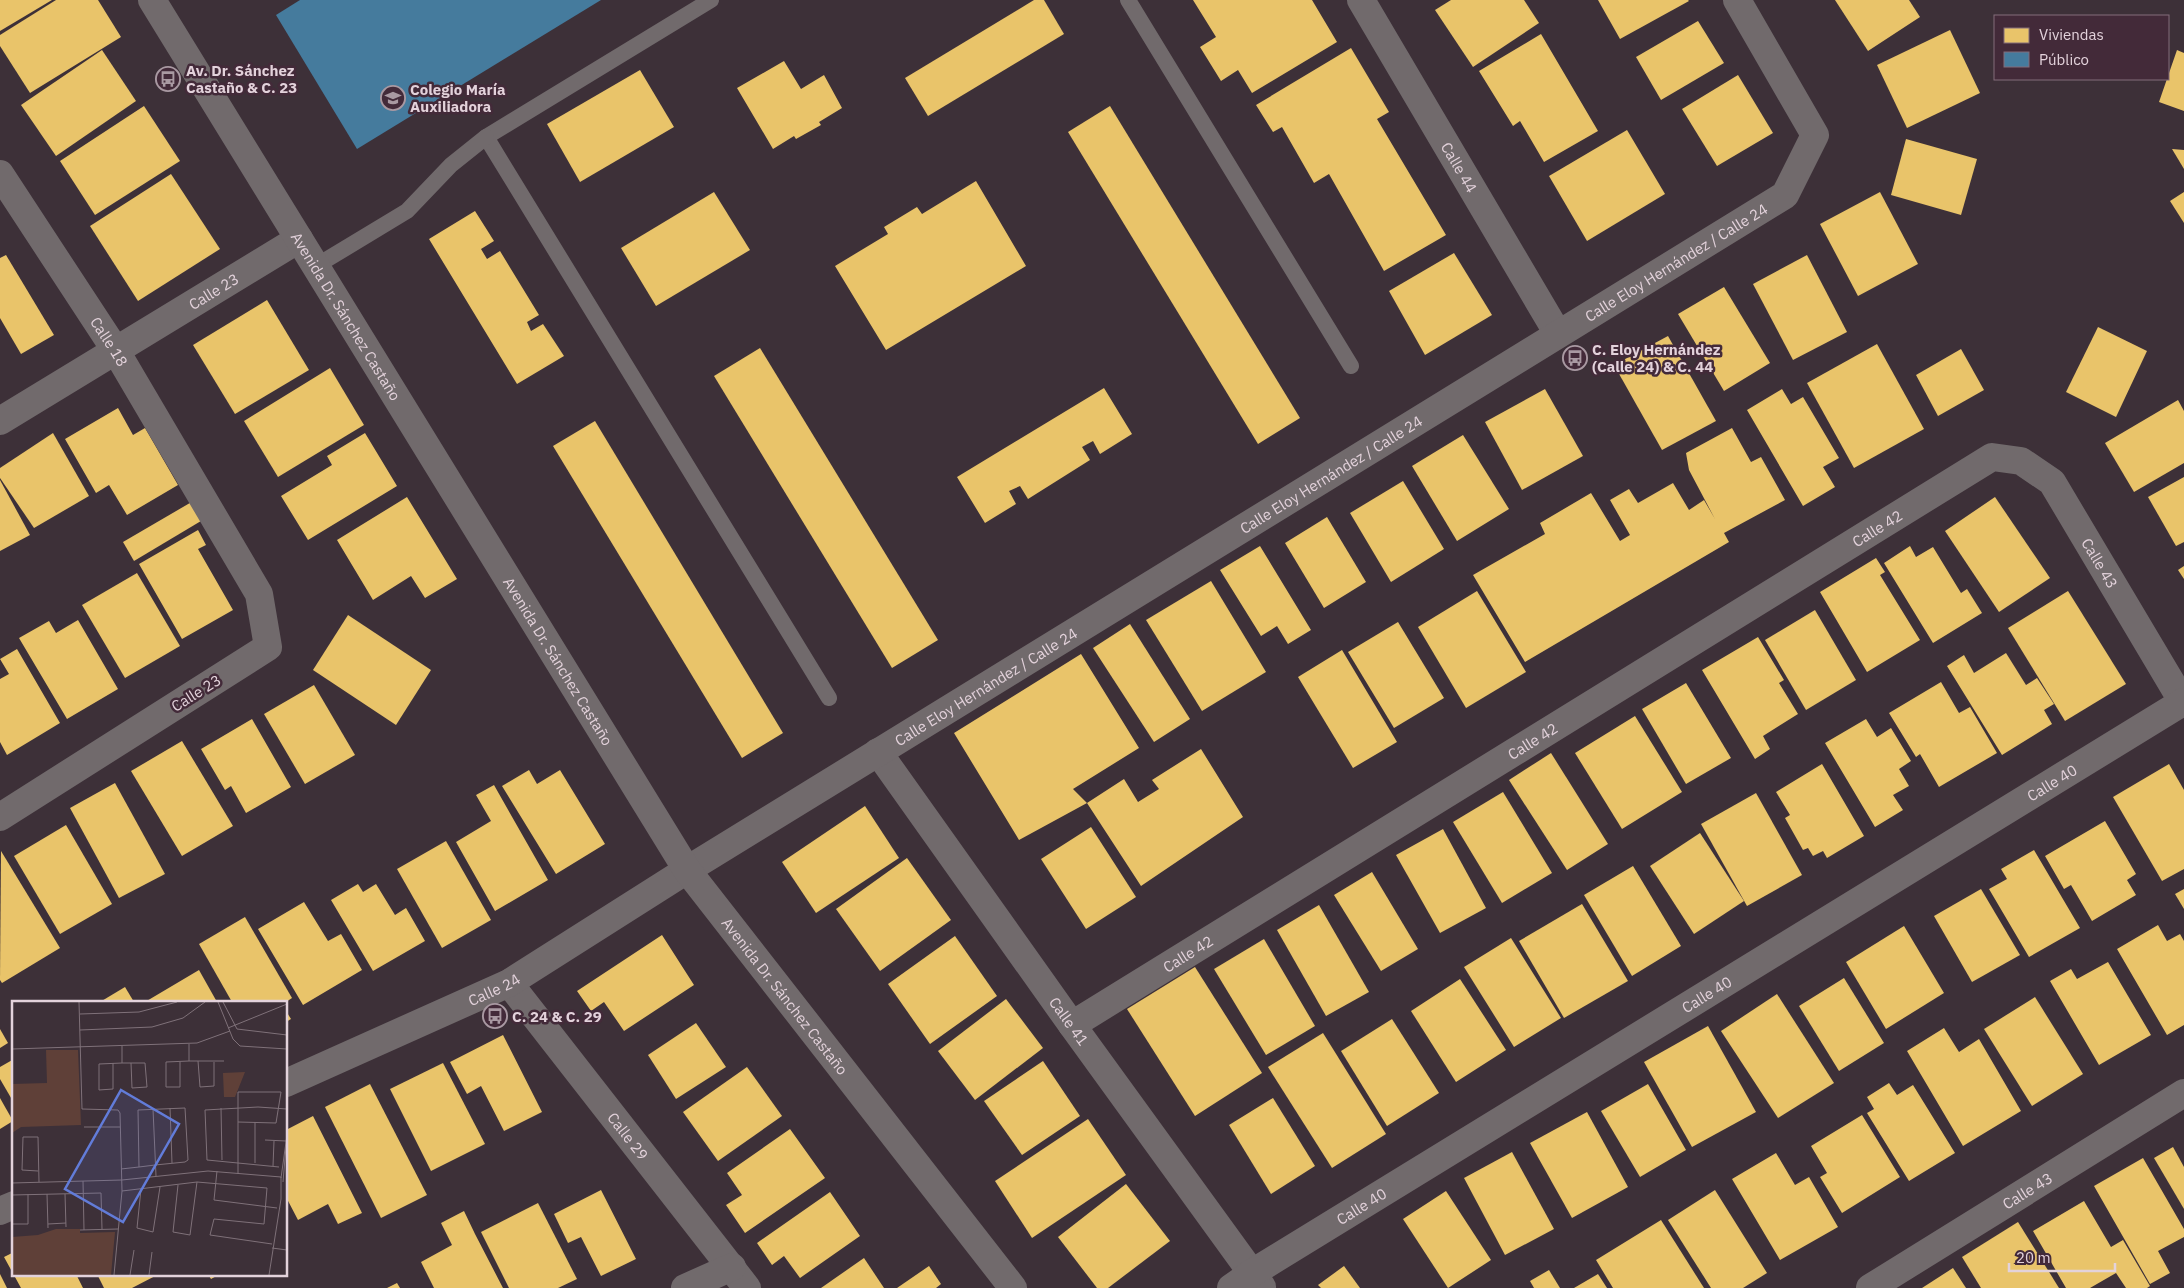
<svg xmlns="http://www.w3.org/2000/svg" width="2184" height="1288" font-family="'IBM Plex Sans',sans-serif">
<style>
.homes{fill:#e9c46a}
.public{fill:#457b9d}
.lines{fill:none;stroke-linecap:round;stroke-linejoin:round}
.service{stroke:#716a6c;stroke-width:16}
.minor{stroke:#716a6c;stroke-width:28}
.tertiary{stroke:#716a6c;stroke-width:28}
.labels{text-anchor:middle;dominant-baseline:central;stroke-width:5;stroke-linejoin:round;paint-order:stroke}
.poi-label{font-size:15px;font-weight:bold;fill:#e3d2db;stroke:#432a39;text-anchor:start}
.street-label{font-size:15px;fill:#e3d2db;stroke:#432a39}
.inset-road{fill:none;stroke:#7f7179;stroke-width:1}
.view{fill:#627cd9;fill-opacity:0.15;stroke:#627cd9;stroke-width:2.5}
.inset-edge{fill:none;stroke:#e3d2db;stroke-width:2.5}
</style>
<rect width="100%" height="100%" fill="#3d3038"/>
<!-- homes -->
<g class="homes">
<polygon points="0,0 52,0 0,31"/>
<polygon points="56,0 98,0 121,37 30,93 0,46 0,35"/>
<polygon points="1034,0 1044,0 1064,34 928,116 905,78"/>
<polygon points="1193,0 1312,0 1337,42 1252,93 1238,70 1221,81 1200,47 1216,37"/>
<polygon points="1451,0 1524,0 1539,23 1473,67 1435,10"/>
<polygon points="1598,0 1688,0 1689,1 1620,39"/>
<polygon points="1835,0 1909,0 1920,17 1868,51"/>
<polygon points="1698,21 1724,63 1661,100 1636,57"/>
<polygon points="1950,30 1980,93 1907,128 1877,65"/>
<polygon points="1541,34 1598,131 1544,162 1520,121 1513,126 1479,71"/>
<polygon points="1351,48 1389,112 1377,119 1446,235 1384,271 1329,174 1314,183 1282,127 1273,132 1256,105"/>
<polygon points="102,50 136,101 56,156 21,105"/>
<polygon points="2177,50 2184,53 2184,111 2159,102"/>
<polygon points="784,61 801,89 824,75 842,108 819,122 821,125 796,139 794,136 773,149 737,88"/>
<polygon points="640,70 674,127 580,182 547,124"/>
<polygon points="1738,75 1773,133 1717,166 1682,109"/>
<polygon points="144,106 180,161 95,215 60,161"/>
<polygon points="1110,106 1300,418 1258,444 1068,132"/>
<polygon points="1627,130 1665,194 1587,241 1549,176"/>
<polygon points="1906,139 1977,159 1961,215 1891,195"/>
<polygon points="2172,149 2184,150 2184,169"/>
<polygon points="171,174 220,249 138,301 90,226"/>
<polygon points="976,181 1026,266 886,350 835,266 888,234 884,227 917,207 922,214"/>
<polygon points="714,192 750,250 656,306 621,248"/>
<polygon points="1880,192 1918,264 1858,296 1820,224"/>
<polygon points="2184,192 2184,223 2170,201"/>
<polygon points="475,211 494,241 481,249 487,259 500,251 539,315 527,322 531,331 543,324 564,356 517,384 429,239"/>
<polygon points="1454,253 1492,315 1425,355 1389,291"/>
<polygon points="6,255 54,335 21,354 0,318 0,258"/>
<polygon points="1807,255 1847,332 1793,360 1753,284"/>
<polygon points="1724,287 1770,363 1724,391 1678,314"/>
<polygon points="267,300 309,370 235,414 193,345"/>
<polygon points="2098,327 2147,351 2116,417 2066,392"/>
<polygon points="1668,336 1716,421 1662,450 1614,365"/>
<polygon points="1877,344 1924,429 1854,468 1807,383"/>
<polygon points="760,348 938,640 892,668 714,376"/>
<polygon points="1961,349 1984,390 1938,416 1916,375"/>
<polygon points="330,368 364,425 278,477 244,421"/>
<polygon points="1104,388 1132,434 1100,454 1093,441 1082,447 1090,460 1028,499 1020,486 1009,491 1016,504 985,523 957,477"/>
<polygon points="1545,389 1583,456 1522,490 1485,422"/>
<polygon points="1782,389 1791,404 1803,397 1839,458 1823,467 1835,487 1803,506 1747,410"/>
<polygon points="2178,400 2184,411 2184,463 2134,492 2105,443"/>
<polygon points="118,408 133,435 145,428 178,485 127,515 109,485 96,493 65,439"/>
<polygon points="595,421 783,733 742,758 553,446"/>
<polygon points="1732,428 1751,462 1761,457 1785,500 1724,533 1729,542 1525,662 1473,575 1545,534 1540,523 1591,493 1620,541 1630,535 1610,500 1629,489 1638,503 1673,483 1689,510 1704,500 1715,519 1689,470 1686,453"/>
<polygon points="53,433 89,496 34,528 0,478 0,468"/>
<polygon points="365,433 397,486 308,540 281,496 332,465 327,456"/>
<polygon points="1463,435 1509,509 1457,541 1412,466"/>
<polygon points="2184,477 2184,542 2176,546 2148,497"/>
<polygon points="0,480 30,535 0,551"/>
<polygon points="1403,481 1444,549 1391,582 1350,513"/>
<polygon points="407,497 457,579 425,598 411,576 373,600 337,540"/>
<polygon points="1995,497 2050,578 1999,612 1945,531"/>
<polygon points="195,500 206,518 134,561 123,542"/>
<polygon points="1327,517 1366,582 1324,608 1285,543"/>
<polygon points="198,530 206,545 198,549 233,610 182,639 139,564"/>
<polygon points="1260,546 1311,630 1288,644 1277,626 1261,636 1220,570"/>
<polygon points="1910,546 1916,557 1933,547 1961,593 1967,589 1982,613 1933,643 1884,563"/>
<polygon points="1876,558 1885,572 1880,575 1920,640 1867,672 1820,592"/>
<polygon points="2184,566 2184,579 2178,570"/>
<polygon points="137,573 180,646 125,678 82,605"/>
<polygon points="1211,581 1266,672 1202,711 1146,620"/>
<polygon points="1477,591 1526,672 1466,708 1418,627"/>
<polygon points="2068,591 2126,684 2065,721 2008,628"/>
<polygon points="1815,610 1856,680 1806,710 1765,640"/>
<polygon points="348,615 431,670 396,725 313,670"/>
<polygon points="78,620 118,689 67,719 19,638 49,621 56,633"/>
<polygon points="1398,622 1444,698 1394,728 1348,652"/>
<polygon points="1130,624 1190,719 1154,742 1093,648"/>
<polygon points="1758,637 1784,680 1779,683 1798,714 1763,736 1770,749 1755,759 1702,670"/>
<polygon points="17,649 60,723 7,755 0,742 0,679 9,674 0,659"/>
<polygon points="1342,650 1397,742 1353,768 1298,677"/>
<polygon points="2006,653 2026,685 2037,678 2054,704 2044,710 2052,724 2002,755 1947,666 1964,655 1974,673"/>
<polygon points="1081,654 1139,748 1073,789 1087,803 1124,779 1138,802 1159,789 1152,780 1201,749 1243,817 1141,886 1087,803 1019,840 954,733"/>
<polygon points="1941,682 1959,713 1970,707 1997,753 1939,787 1920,754 1916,757 1889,713"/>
<polygon points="1686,683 1731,758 1686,784 1642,709"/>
<polygon points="314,685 355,755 305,784 264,714"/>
<polygon points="1635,716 1682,792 1622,829 1575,753"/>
<polygon points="252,719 291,787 246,813 231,786 225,790 201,749"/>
<polygon points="1866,719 1877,737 1891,728 1911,761 1899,769 1909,786 1893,795 1903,810 1875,827 1825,743"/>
<polygon points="182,741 233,826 182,856 131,771"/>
<polygon points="1551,753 1608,844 1567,870 1509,780"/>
<polygon points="1822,764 1864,836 1827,858 1823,851 1813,856 1808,848 1803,850 1785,818 1790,815 1776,792"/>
<polygon points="2169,764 2184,790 2184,869 2162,881 2113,797"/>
<polygon points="529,770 537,784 560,770 605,844 556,874 502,786"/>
<polygon points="115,783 165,874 119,898 70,808"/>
<polygon points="494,785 548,880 495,911 456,842 491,821 476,795"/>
<polygon points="1503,792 1552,873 1502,903 1453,822"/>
<polygon points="1756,793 1802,875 1747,906 1701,824"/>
<polygon points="865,806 899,858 816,913 782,862"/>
<polygon points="2105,821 2136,874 2127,880 2136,895 2092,921 2071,885 2064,889 2045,856"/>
<polygon points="66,825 112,904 60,934 14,856"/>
<polygon points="1091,827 1136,897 1086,929 1041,859"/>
<polygon points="1443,829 1486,908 1440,933 1396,855"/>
<polygon points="1700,833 1744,901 1694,934 1650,866"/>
<polygon points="446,841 491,920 442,948 397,869"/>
<polygon points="2034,850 2080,928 2029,957 1989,889 2007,879 2001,869"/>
<polygon points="1,851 60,948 2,983 0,980"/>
<polygon points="907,858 951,920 880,971 836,909"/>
<polygon points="1633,866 1681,946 1632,976 1584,895"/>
<polygon points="1372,872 1418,949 1381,971 1334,895"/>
<polygon points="358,884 363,892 376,884 395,915 406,908 425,941 373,971 331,900"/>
<polygon points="1981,889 2020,955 1972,982 1934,916"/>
<polygon points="2184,889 2184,909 2175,894"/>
<polygon points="304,902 328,941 341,934 362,970 303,1005 258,929"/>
<polygon points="1582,904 1628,981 1564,1018 1519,941"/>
<polygon points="1319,905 1369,992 1326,1016 1277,930"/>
<polygon points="245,917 292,998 286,1002 232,1002 199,944"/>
<polygon points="2158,925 2167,941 2180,934 2184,941 2184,1025 2167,1035 2117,949"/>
<polygon points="1904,926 1944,993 1886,1029 1846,962"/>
<polygon points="662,935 694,985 624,1031 604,1002 591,1011 577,991"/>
<polygon points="955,936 997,996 930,1044 888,984"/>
<polygon points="1511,938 1561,1018 1514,1047 1464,967"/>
<polygon points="1264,939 1315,1026 1266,1055 1214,969"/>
<polygon points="2108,962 2151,1035 2099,1065 2050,981 2071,969 2077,979"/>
<polygon points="1195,967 1262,1073 1195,1116 1127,1009"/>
<polygon points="199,970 217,1002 145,1002"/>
<polygon points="1844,978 1884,1043 1839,1071 1799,1006"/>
<polygon points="1460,979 1506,1050 1456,1082 1411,1011"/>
<polygon points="125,987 134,1002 100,1002"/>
<polygon points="1777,994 1834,1083 1778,1118 1721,1031"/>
<polygon points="2035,997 2083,1074 2032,1106 1984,1029"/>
<polygon points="1006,999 1043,1048 975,1100 938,1051"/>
<polygon points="286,1011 291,1019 286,1022"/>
<polygon points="1392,1019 1439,1093 1387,1126 1341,1051"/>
<polygon points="696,1023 726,1067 676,1099 648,1055"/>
<polygon points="1708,1026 1756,1112 1692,1147 1644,1062"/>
<polygon points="1944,1028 1959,1052 1979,1039 2021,1111 1963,1146 1907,1051"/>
<polygon points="0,1029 8,1043 0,1048"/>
<polygon points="1323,1033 1386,1134 1332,1168 1268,1067"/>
<polygon points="503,1035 542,1112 504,1131 481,1086 467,1094 450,1062"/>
<polygon points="14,1059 14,1103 0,1079 0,1067"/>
<polygon points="1043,1061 1080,1116 1022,1155 984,1101"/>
<polygon points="443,1063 485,1144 431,1171 390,1089"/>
<polygon points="747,1067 782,1116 718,1161 683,1112"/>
<polygon points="1889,1083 1897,1095 1913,1085 1955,1153 1909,1181 1867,1113 1874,1109 1867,1097"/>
<polygon points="370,1084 427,1195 381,1218 325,1107"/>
<polygon points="1648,1084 1686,1150 1640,1177 1601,1111"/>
<polygon points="0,1098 13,1121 0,1129"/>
<polygon points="1273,1098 1315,1166 1271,1194 1229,1125"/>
<polygon points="1587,1112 1628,1187 1572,1218 1530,1143"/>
<polygon points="1862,1115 1900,1177 1842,1213 1820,1177 1827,1173 1811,1146"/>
<polygon points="313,1116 362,1213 338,1224 328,1204 298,1220 286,1197 286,1130"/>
<polygon points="1088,1119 1126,1175 1032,1238 995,1181"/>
<polygon points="790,1129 825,1178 745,1233 726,1205 742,1195 727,1173"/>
<polygon points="2173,1147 2184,1167 2184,1209 2154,1158"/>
<polygon points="1512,1152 1554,1229 1505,1255 1464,1178"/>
<polygon points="1776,1153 1795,1185 1809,1177 1838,1227 1780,1260 1732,1179"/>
<polygon points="2143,1158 2184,1229 2184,1237 2158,1251 2170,1273 2150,1284 2094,1186"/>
<polygon points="1126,1184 1170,1241 1108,1288 1097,1288 1058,1237"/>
<polygon points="601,1190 636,1259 601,1276 581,1237 568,1243 554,1214"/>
<polygon points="1715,1190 1767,1273 1743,1288 1711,1288 1668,1220"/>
<polygon points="1446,1191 1491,1260 1448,1288 1403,1219"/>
<polygon points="830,1192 860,1236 800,1278 784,1256 772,1265 757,1243"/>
<polygon points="2084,1201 2111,1247 2123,1240 2150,1286 2147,1288 2126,1288 2116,1273 2090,1288 2066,1288 2033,1231"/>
<polygon points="538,1203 577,1279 558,1288 509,1288 481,1232"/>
<polygon points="464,1211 475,1234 503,1288 434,1288 421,1262 452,1245 441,1223"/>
<polygon points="1661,1220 1704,1288 1613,1288 1596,1260"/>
<polygon points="2018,1222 2059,1288 1981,1288 1962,1257"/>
<polygon points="14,1252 14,1274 76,1274 83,1288 21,1288 4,1257"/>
<polygon points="864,1258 884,1288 821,1288"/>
<polygon points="929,1266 941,1284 936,1288 897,1288"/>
<polygon points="1344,1266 1360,1288 1321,1288 1318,1285"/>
<polygon points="1953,1268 1966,1288 1922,1288"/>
<polygon points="1549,1270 1560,1288 1534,1288 1530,1281"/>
<polygon points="0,1274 7,1288 0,1288"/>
<polygon points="97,1274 159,1274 132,1288 104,1288"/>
<polygon points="208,1274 220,1274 211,1279"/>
<polygon points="1598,1274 1607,1288 1574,1288"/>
<polygon points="397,1283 400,1288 387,1288"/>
</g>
<!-- public -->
<polygon class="public" points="300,0 601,0 357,149 276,15"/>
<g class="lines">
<!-- service -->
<g class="service">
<polyline points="711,0 486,137 829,698"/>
<polyline points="1128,0 1351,366"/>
<polyline points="316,266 407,211 451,165 486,137"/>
</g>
<!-- minor -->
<g class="minor">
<path id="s1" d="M 1361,0 L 1558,334"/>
<path id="s2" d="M 0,174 L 116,351 L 259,594 L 268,647 L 0,817"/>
<path id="s3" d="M 0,421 L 299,239"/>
<path id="s4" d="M 878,752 L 1072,1025 L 1262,1287"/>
<path id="s5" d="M 509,983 L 747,1288"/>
<path id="s6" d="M 1072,1025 L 1992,457 L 2021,461 L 2052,482 L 2184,704"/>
<path id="s7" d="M 286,1083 L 509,983 L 687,870 L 1785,195 L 1815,135 L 1737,0"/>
<polyline points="0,1211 14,1205"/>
<polyline points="685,1288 732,1267"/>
<path id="s8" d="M 1231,1288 L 1252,1273 L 2183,702"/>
<path id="s9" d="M 1870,1288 L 2184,1093"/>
</g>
<!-- tertiary -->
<path class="tertiary" id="s10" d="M 152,0 L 687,870 L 1013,1288"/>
</g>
<!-- icons -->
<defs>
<symbol id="bus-ring" viewBox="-11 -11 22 22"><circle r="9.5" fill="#432a39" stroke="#a999a2" stroke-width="1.5"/><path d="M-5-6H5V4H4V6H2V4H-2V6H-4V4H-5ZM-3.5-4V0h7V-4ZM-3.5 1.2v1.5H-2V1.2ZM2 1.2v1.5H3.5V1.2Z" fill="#a999a2"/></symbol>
<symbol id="school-ring" viewBox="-11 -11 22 22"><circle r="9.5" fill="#432a39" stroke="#a999a2" stroke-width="1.5"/><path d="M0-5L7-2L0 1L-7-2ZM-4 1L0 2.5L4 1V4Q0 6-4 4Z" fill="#a999a2"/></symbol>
</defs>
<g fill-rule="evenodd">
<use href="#bus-ring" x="154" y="65" width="28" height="28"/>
<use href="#school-ring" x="379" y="84" width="28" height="28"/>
<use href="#bus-ring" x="1561" y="344" width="28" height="28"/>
<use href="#bus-ring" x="481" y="1002" width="28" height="28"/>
</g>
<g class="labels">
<!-- poi labels -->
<g class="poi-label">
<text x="186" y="70">Av. Dr. Sánchez<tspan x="186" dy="17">Castaño &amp; C. 23</tspan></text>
<text x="410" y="89">Colegio María<tspan x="410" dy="17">Auxiliadora</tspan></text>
<text x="1592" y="349">C. Eloy Hernández<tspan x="1592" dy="17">(Calle 24) &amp; C. 44</tspan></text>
<text x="512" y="1016">C. 24 &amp; C. 29</text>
</g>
<!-- street labels -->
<g class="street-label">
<text stroke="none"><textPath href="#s1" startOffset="194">Calle 44</textPath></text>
<text stroke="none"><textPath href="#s7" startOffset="1616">Calle Eloy Hernández / Calle 24</textPath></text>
<text stroke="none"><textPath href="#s3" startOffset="250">Calle 23</textPath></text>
<text stroke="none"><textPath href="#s10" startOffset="371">Avenida Dr. Sánchez Castaño</textPath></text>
<text stroke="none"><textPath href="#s2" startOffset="200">Calle 18</textPath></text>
<text stroke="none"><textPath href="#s7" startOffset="1211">Calle Eloy Hernández / Calle 24</textPath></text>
<text stroke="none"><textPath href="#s6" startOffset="946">Calle 42</textPath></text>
<text stroke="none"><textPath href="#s6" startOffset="1242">Calle 43</textPath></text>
<text stroke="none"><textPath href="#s10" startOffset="776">Avenida Dr. Sánchez Castaño</textPath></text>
<text stroke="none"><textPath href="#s7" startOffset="806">Calle Eloy Hernández / Calle 24</textPath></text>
<text transform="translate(196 693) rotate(-32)">Calle 23</text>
<text stroke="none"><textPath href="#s6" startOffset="541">Calle 42</textPath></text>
<text stroke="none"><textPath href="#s8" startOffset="964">Calle 40</textPath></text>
<text stroke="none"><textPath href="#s6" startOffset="136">Calle 42</textPath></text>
<text stroke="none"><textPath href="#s7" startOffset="228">Calle 24</textPath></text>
<text stroke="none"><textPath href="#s8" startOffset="559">Calle 40</textPath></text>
<text stroke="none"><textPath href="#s10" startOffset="1181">Avenida Dr. Sánchez Castaño</textPath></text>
<text stroke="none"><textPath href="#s4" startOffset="330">Calle 41</textPath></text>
<text stroke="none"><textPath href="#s5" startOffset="194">Calle 29</textPath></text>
<text stroke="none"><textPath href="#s9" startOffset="185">Calle 43</textPath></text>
<text stroke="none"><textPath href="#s8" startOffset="154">Calle 40</textPath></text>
</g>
</g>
<!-- overview -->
<g transform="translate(12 1001)">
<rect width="275" height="275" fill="#3d3038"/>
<path d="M 34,49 L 66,49 L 69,124 L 9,126 L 0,132 L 0,83 L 35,82 ZM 233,71 L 223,96 L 212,96 L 211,72 ZM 44,228 L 68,228 L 68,232 L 103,231 L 99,274 L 0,274 L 0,236 L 26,234 Z" fill="#5f4038"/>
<path class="inset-road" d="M 67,1 L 70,108 L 106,109 L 108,112 L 110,190 L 102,274M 206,1 L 221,38 L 228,45 L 275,48M 211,1 L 225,28 L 275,34M 68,13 L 127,11 L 165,1M 216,27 L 275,3M 68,29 L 140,26 L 171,17 L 193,1M 177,43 L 177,60M 110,45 L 110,62M 0,48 L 185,42 L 218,30M 186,60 L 188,86 L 202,85 L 202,61M 168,61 L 168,86 L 154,86 L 154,61 L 177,60 L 212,60M 101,62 L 101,88 L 87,89 L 87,63 L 110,62 L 133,62 L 135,86 L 120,87 L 119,62M 158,107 L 160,162M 209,107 L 210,159M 141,108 L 144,175M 243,121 L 243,162M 72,126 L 108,126M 253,139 L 274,140M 261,165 L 262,140M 267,166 L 195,159 L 193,109 L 246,106 L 275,108M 109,168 L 127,166 L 143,164 L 173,161 L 176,159 L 173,107 L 126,109 L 127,166M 26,170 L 10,169 L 11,136 L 26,136 L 27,181M 205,170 L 202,199 L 265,207M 226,173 L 226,91 L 269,91 L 264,122 L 226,121M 269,177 L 275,134M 71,180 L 72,229M 271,181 L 274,145M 0,182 L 110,179 L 196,170 L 269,176 L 269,198M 166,184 L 161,231 L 178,234 L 185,181M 129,188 L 125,227 L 141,231 L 148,186M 110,190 L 185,181 L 255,187 L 252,223 L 202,218 L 198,234 L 260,243M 35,193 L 36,227M 53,193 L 54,226M 0,194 L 89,192 L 90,228M 0,223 L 16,223 L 16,193M 36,223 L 54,222M 68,229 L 106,228M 260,247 L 275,249M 118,274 L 122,249M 137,274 L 140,251M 257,274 L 269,198"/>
<path class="view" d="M 109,89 L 167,123 L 111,221 L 53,188 Z"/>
<rect width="275" height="275" class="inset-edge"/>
</g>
<!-- legend -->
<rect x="1994" y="15" width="175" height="65" fill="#432a39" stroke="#836d7a"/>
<rect x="2004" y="28" width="25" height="15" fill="#e9c46a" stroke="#836d7a"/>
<text x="2039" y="40" font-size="15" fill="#e3d2db">Viviendas</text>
<rect x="2004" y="52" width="25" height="15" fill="#457b9d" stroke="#836d7a"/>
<text x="2039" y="65" font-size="15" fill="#e3d2db">Público</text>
<!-- scale -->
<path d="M2009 1263v8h106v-8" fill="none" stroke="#e3d2db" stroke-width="2.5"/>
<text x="2016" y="1263" font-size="15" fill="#e3d2db" stroke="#432a39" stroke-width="4" paint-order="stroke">20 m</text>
</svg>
